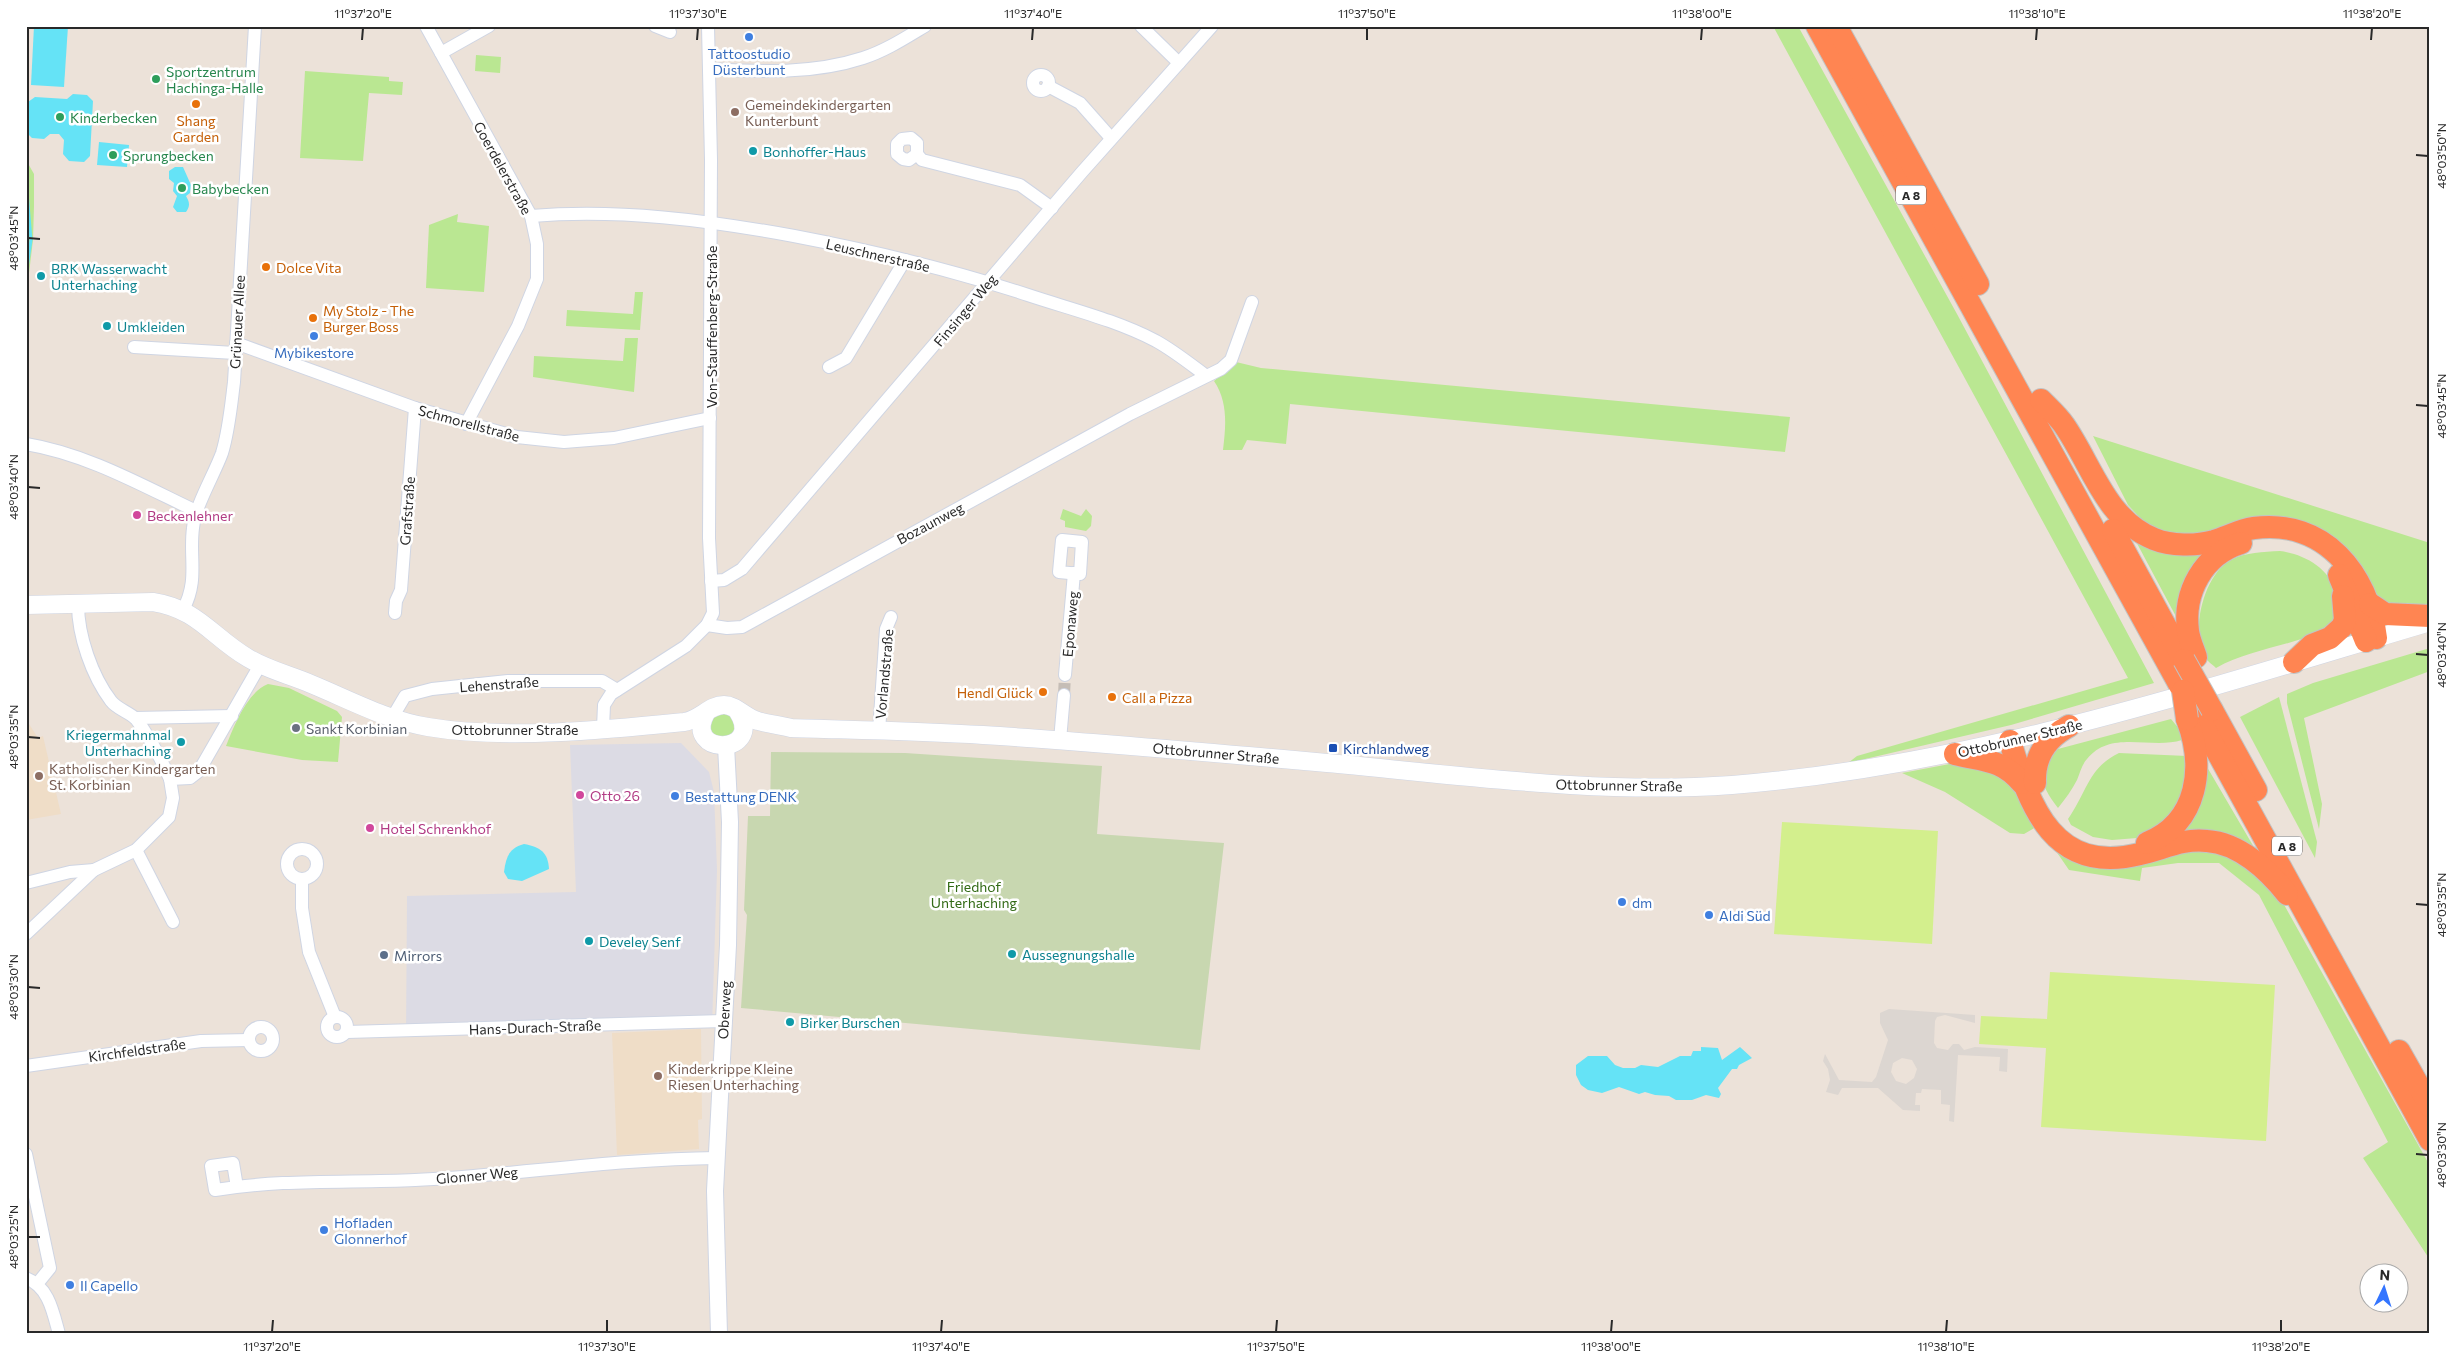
<svg xmlns="http://www.w3.org/2000/svg" width="2456" height="1360" font-family="Commissioner,sans-serif">
<style>
.industrial{fill:#dcdbe4}
.education{fill:#efddc7}
.green{fill:#bae792}
.cemetery{fill:#c8d7b0}
.pitch{fill:#d3ef8d}
.plaza{fill:#dcd6d1;fill-rule:evenodd}
.water{fill:#65e3f6}
.lines{fill:none;stroke-linecap:round;stroke-linejoin:round}
.stream{stroke:#65e3f6;stroke-width:3}
.minor-tunnel{stroke:#c5bdb6;stroke-width:12;stroke-dasharray:12 6;stroke-linecap:butt}
.minor-casing{stroke:#cfd5e3;stroke-width:14}
.tertiary-casing{stroke:#cfd5e3;stroke-width:18}
.secondary-casing{stroke:#cfd5e3;stroke-width:19}
.motorway-casing{stroke:#c3c3c3;stroke-width:24}
.minor{stroke:#fff;stroke-width:12}
.tertiary{stroke:#fff;stroke-width:16}
.secondary{stroke:#fff;stroke-width:18}
.motorway{stroke:#ff8552;stroke-width:22}
.motorway-bridge-casing{stroke:#c3c3c3;stroke-width:24;stroke-linecap:butt}
.motorway-bridge{stroke:#ff8552;stroke-width:22}
.ticks{fill:none;stroke:#292929;stroke-width:2}
.shop-dot{fill:#3f7fe0;stroke:#fff;stroke-width:2}
.leisure-dot{fill:#2e9e5b;stroke:#fff;stroke-width:2}
.food-dot{fill:#e8710a;stroke:#fff;stroke-width:2}
.education-dot{fill:#8d6e63;stroke:#fff;stroke-width:2}
.culture-dot{fill:#0f9aa8;stroke:#fff;stroke-width:2}
.hotel-dot{fill:#d1479c;stroke:#fff;stroke-width:2}
.worship-dot{fill:#6b7280;stroke:#fff;stroke-width:2}
.transit-dot{fill:#1a4fb4;stroke:#fff;stroke-width:2}
.service-dot{fill:#5c6f8a;stroke:#fff;stroke-width:2}
.labels{text-anchor:middle;dominant-baseline:central;stroke-width:5;stroke-linejoin:round;paint-order:stroke}
.shield{fill:#fff;stroke:#696969;stroke-width:1}
.shield-label{font-size:12px;font-weight:bold;fill:#292929}
.shop-label{font-size:14px;fill:#366cbe;stroke:#fff;text-anchor:start}
.leisure-label{font-size:14px;fill:#27864d;stroke:#fff;text-anchor:start}
.education-label{font-size:14px;fill:#785e54;stroke:#fff;text-anchor:start}
.food-label{font-size:14px;fill:#c56008;stroke:#fff;text-anchor:start}
.culture-label{font-size:14px;fill:#0d838f;stroke:#fff;text-anchor:start}
.street-label{font-size:14px;fill:#292929;stroke:#fff}
.hotel-label{font-size:14px;fill:#b23c85;stroke:#fff;text-anchor:start}
.worship-label{font-size:14px;fill:#5b616d;stroke:#fff;text-anchor:start}
.transit-label{font-size:14px;fill:#164399;stroke:#fff;text-anchor:start}
.park-label{font-size:14px;fill:#326a15;stroke:#fff}
.service-label{font-size:14px;fill:#4e5e75;stroke:#fff;text-anchor:start}
.neatline{fill:none;stroke:#292929;stroke-width:2}
.ticks-label{font-size:12px;text-anchor:middle;fill:#292929}
</style>
<rect width="100%" height="100%" fill="#ece2d9"/>
<!-- industrial -->
<polygon class="industrial" points="681,743 709,772 714,792 717,870 712,1027 406,1037 407,896 576,892 570,745"/>
<!-- education -->
<g class="education">
<polygon points="29,724 38,738 43,736 61,814 26,820 26,725"/>
<polygon points="701,1029 702,1119 698,1120 699,1149 617,1155 612,1033"/>
</g>
<!-- green -->
<g class="green">
<polygon points="1773,26 1798,26 1957,314 2154,683 2011,725 1848,763 1857,756 2128,678"/>
<polygon points="476,55 501,57 500,73 475,71"/>
<polygon points="305,71 389,77 389,81 403,82 402,95 369,93 363,161 300,158"/>
<polygon points="26,160 34,174 34,206 33,240 26,298"/>
<polygon points="458,214 457,222 489,226 484,292 426,288 429,225"/>
<polygon points="635,292 643,292 640,330 566,326 567,310 633,314"/>
<polygon points="625,338 638,338 634,392 533,377 534,356 623,361"/>
<path d="M 1236,362 L 1261,368 L 1790,417 L 1785,452 L 1290,404 L 1286,444 L 1247,440 L 1242,450 L 1223,450 C 1226,425 1228,402 1214,381 Z"/>
<polygon points="2093,436 2430,543 2430,605 2415,608 2387,606 2312,528 2187,536 2163,532 2144,522 2128,505"/>
<polygon points="1063,509 1081,516 1086,509 1092,516 1091,526 1086,531 1065,527 1065,521 1060,519"/>
<polygon points="2132,534 2212,547 2180,624"/>
<path d="M 2280,551 C 2303,554 2329,567 2336,593 C 2339,601 2336,615 2336,624 C 2299,646 2253,647 2216,668 C 2213,665 2207,661 2205,657 C 2190,631 2204,574 2231,560 C 2246,552 2263,552 2280,551 Z"/>
<polygon points="2430,648 2430,671 2304,718 2322,804 2319,829 2287,703 2287,694 2313,683"/>
<path d="M 268,684 L 289,688 L 337,711 L 342,717 L 338,762 L 302,760 L 226,746 C 234,726 247,692 268,684 Z"/>
<polygon points="2279,697 2317,842 2315,858 2240,717"/>
<polygon points="715,712 733,713 736,735 714,738 708,722"/>
<path d="M 2171,719 L 2180,730 L 2182,740 C 2151,750 2111,729 2087,759 C 2082,764 2080,773 2077,780 C 2072,790 2065,799 2058,808 C 2041,786 2033,769 2058,749 Z"/>
<path d="M 2119,753 L 2187,756 L 2182,798 L 2170,820 L 2137,838 L 2112,840 L 2093,837 L 2071,825 L 2068,819 C 2087,792 2088,768 2119,753 Z"/>
<polygon points="1955,763 1979,765 2009,779 2036,827 2024,834 2010,833 1945,792 1902,773"/>
<polygon points="2207,767 2255,849 2178,833 2198,810"/>
<polygon points="2049,841 2073,852 2208,844 2273,885 2430,1166 2430,1260 2363,1158 2388,1142 2259,895 2219,863 2178,863 2142,868 2140,881 2069,870"/>
</g>
<!-- cemetery -->
<polygon class="cemetery" points="771,752 905,753 1102,766 1097,834 1224,843 1200,1050 741,1008 747,915 744,910 748,816 770,816"/>
<!-- pitch -->
<g class="pitch">
<polygon points="1782,822 1938,831 1932,944 1774,934"/>
<polygon points="2050,972 2275,985 2266,1141 2041,1127 2046,1048 1979,1044 1981,1016 2047,1019"/>
</g>
<!-- plaza -->
<path class="plaza" d="M 1889,1009 L 1975,1015 L 1975,1023 L 1945,1015 L 1937,1017 L 1935,1021 L 1934,1043 L 1937,1048 L 1948,1050 L 1953,1044 L 1959,1044 L 1964,1050 L 1975,1047 L 2008,1049 L 2007,1072 L 1999,1071 L 2000,1057 L 1958,1055 L 1954,1122 L 1949,1121 L 1950,1105 L 1941,1104 L 1941,1090 L 1922,1089 L 1921,1093 L 1916,1093 L 1915,1105 L 1920,1105 L 1920,1111 L 1903,1110 L 1878,1088 L 1842,1088 L 1838,1095 L 1826,1092 L 1830,1080 L 1828,1069 L 1823,1061 L 1825,1054 L 1839,1080 L 1872,1082 L 1876,1077 L 1888,1040 L 1880,1023 L 1880,1013 ZM 1902,1058 L 1912,1060 L 1917,1069 L 1914,1078 L 1906,1084 L 1896,1081 L 1891,1072 L 1893,1063 Z"/>
<!-- water -->
<g class="water">
<polygon points="34,26 68,26 64,87 31,85"/>
<polygon points="73,94 87,95 93,101 90,156 84,162 69,161 63,154 64,140 59,134 50,134 44,139 32,138 26,132 28,102 35,97 67,99"/>
<polygon points="99,142 129,145 127,167 97,165"/>
<path d="M 175,167 L 183,167 L 191,185 L 190,193 L 186,196 C 190,203 190,206 186,212 L 177,212 L 173,207 L 177,196 L 173,191 L 174,183 L 169,179 L 169,171 Z"/>
<path d="M 524,844 C 540,847 548,852 549,869 L 522,881 L 508,879 L 504,872 C 506,857 509,848 524,844 Z"/>
<polygon points="1701,1047 1718,1048 1722,1060 1740,1047 1752,1058 1739,1065 1737,1069 1732,1069 1718,1088 1721,1094 1719,1098 1706,1095 1692,1100 1676,1100 1669,1096 1655,1095 1645,1092 1639,1094 1619,1087 1602,1093 1588,1090 1581,1085 1576,1075 1576,1065 1588,1056 1607,1056 1615,1065 1623,1068 1635,1068 1641,1065 1658,1067 1680,1056 1691,1056 1693,1051 1701,1051"/>
</g>
<g class="lines">
<!-- stream -->
<polyline class="stream" points="26,180 31,240 26,275"/>
<!-- minor-tunnel -->
<polyline class="minor-tunnel" points="1064,695 1065,675"/>
<defs>
<g id="minor">
<polyline points="426,26 531,216 537,244 537,279 518,326 466,424"/>
<polyline points="655,26 670,32"/>
<polyline points="1141,26 1179,63"/>
<polyline points="441,53 489,26"/>
<path d="M 710,69 C 761,72 814,74 863,58 C 885,51 905,38 925,26"/>
<circle cx="1041" cy="83" r="8"/>
<polyline points="1048,86 1080,103 1111,138"/>
<polyline points="917,154 909,160 903,159 897,154 897,144 902,139 911,138 917,143 917,154 922,160 1020,185 1052,208"/>
<path d="M 531,216 C 620,209 706,220 794,236 C 873,251 952,270 1028,295 C 1070,309 1116,320 1156,341 C 1174,351 1189,363 1205,375"/>
<polyline points="236,343 415,408 517,437 564,442 614,438 710,418"/>
<polyline points="134,347 235,353"/>
<polyline points="829,367 846,358 905,260"/>
<path d="M 26,444 C 87,454 143,486 198,512"/>
<polygon points="1062,540 1082,542 1080,574 1059,572"/>
<polyline points="711,581 724,580 742,569 1082,172 1212,26"/>
<path d="M 78,604 C 78,636 92,676 111,701 C 117,709 129,712 136,719 C 150,737 161,759 170,779"/>
<path d="M 183,610 C 199,580 189,558 193,528 C 195,506 214,475 222,453 C 229,430 231,406 234,382 L 255,26"/>
<polyline points="395,613 396,601 401,590 415,408"/>
<polyline points="707,625 727,628 742,627 1130,414 1221,369 1231,360 1252,302"/>
<polyline points="1065,675 1074,573"/>
<polyline points="135,718 232,716"/>
<polyline points="392,718 405,696 432,689 508,681 602,681 617,690"/>
<polyline points="603,728 604,705 611,694 686,646 707,625 713,613 709,538 711,160 708,26"/>
<polyline points="879,731 886,629 891,617"/>
<polyline points="1060,740 1064,695"/>
<circle cx="302" cy="864" r="15"/>
<polyline points="136,850 173,922"/>
<polyline points="302,879 302,908 309,952 335,1017"/>
<polyline points="26,883 70,872 94,870"/>
<polyline points="26,934 94,870 136,850 169,817 173,798 170,779 190,778 199,771 260,665"/>
<circle cx="337" cy="1027" r="10"/>
<circle cx="261" cy="1039" r="12"/>
<polyline points="347,1032 723,1021"/>
<polyline points="26,1066 201,1041 249,1040"/>
<polyline points="26,1154 50,1268 37,1284"/>
<path d="M 237,1187 L 233,1163 L 211,1166 L 215,1190 C 281,1179 348,1183 415,1180 C 515,1175 615,1159 716,1158"/>
<path d="M 26,1278 C 49,1287 53,1312 59,1334"/>
</g>
<polyline id="tertiary" points="719,1334 715,1191 728,945 730,822 726,746"/>
<g id="secondary">
<path d="M 26,605 L 153,602 C 198,609 212,637 248,658 C 268,670 290,675 311,684 C 350,700 386,720 428,727 C 505,740 605,730 684,722 C 700,720 709,705 724,705 C 736,705 746,718 758,721 C 768,724 780,725 791,728 C 855,730 919,731 983,735 C 1094,742 1205,752 1316,762 C 1454,774 1593,795 1732,785 C 1972,766 2200,690 2430,622"/>
<path d="M 706,713 C 682,757 765,755 738,712"/>
</g>
<g id="motorway">
<polyline points="1817,26 2183,691"/>
<polyline points="1836,26 1978,284"/>
<path d="M 2041,400 C 2049,408 2058,416 2064,425 C 2092,465 2105,519 2154,539 C 2171,546 2196,546 2214,541 C 2227,537 2240,530 2254,528 C 2324,519 2368,573 2376,638"/>
<polyline points="2113,530 2184,660"/>
<polyline points="2339,575 2366,641"/>
<polyline points="2370,604 2385,614 2430,616"/>
<path d="M 2196,657 C 2193,648 2189,639 2188,631 C 2183,592 2203,555 2241,543"/>
<polyline points="2294,662 2312,645 2330,638 2342,627 2345,620 2343,596"/>
<polyline points="2212,710 2256,790"/>
<polyline points="2197,715 2430,1140"/>
<path d="M 2010,741 C 2030,808 2054,875 2140,854 C 2163,849 2183,838 2207,841 C 2239,843 2268,870 2287,894"/>
<path d="M 1955,754 C 1984,761 2002,759 2022,783"/>
<path d="M 2035,783 C 2034,757 2046,738 2069,726"/>
<path d="M 2147,843 C 2199,822 2205,766 2187,719"/>
<polyline points="2399,1051 2430,1106"/>
</g>
</defs>
<!-- minor casing -->
<use href="#minor" class="minor-casing"/>
<!-- tertiary casing -->
<use href="#tertiary" class="tertiary-casing"/>
<!-- secondary casing -->
<use href="#secondary" class="secondary-casing"/>
<!-- motorway casing -->
<use href="#motorway" class="motorway-casing"/>
<!-- minor -->
<use href="#minor" class="minor"/>
<!-- tertiary -->
<use href="#tertiary" class="tertiary"/>
<!-- secondary -->
<use href="#secondary" class="secondary"/>
<!-- motorway -->
<use href="#motorway" class="motorway"/>
<defs>
<g id="motorway-bridge">
<polyline points="2184,660 2212,710"/>
<polyline points="2183,691 2187,719"/>
</g>
</defs>
<!-- motorway-bridge casing -->
<use href="#motorway-bridge" class="motorway-bridge-casing"/>
<!-- motorway-bridge -->
<use href="#motorway-bridge" class="motorway-bridge"/>
</g>
<!-- ticks -->
<path class="ticks" d="M 362,40 L 363,28M 697,40 L 698,28M 1032,40 L 1033,28M 1367,40 L 1367,28M 1701,40 L 1702,28M 2036,40 L 2037,28M 2371,40 L 2372,28M 2416,155 L 2428,156M 28,238 L 40,239M 2416,405 L 2428,406M 28,487 L 40,488M 2416,654 L 2428,655M 28,737 L 40,738M 2416,904 L 2428,905M 28,987 L 40,988M 2416,1154 L 2428,1155M 28,1237 L 40,1237M 272,1332 L 273,1320M 607,1332 L 607,1320M 941,1332 L 942,1320M 1276,1332 L 1277,1320M 1611,1332 L 1612,1320M 1946,1332 L 1947,1320M 2281,1332 L 2281,1320"/>
<!-- markers -->
<g class="shop-dot">
<circle cx="749" cy="37" r="5"/>
<circle cx="314" cy="336" r="5"/>
<circle cx="675" cy="796" r="5"/>
<circle cx="1622" cy="902" r="5"/>
<circle cx="1709" cy="915" r="5"/>
<circle cx="324" cy="1230" r="5"/>
<circle cx="70" cy="1285" r="5"/>
</g>
<g class="leisure-dot">
<circle cx="156" cy="79" r="5"/>
<circle cx="60" cy="117" r="5"/>
<circle cx="113" cy="155" r="5"/>
<circle cx="182" cy="188" r="5"/>
</g>
<g class="food-dot">
<circle cx="196" cy="104" r="5"/>
<circle cx="266" cy="267" r="5"/>
<circle cx="313" cy="318" r="5"/>
<circle cx="1043" cy="692" r="5"/>
<circle cx="1112" cy="697" r="5"/>
</g>
<g class="education-dot">
<circle cx="735" cy="112" r="5"/>
<circle cx="39" cy="776" r="5"/>
<circle cx="658" cy="1076" r="5"/>
</g>
<g class="culture-dot">
<circle cx="753" cy="151" r="5"/>
<circle cx="41" cy="276" r="5"/>
<circle cx="107" cy="326" r="5"/>
<circle cx="181" cy="742" r="5"/>
<circle cx="589" cy="941" r="5"/>
<circle cx="1012" cy="954" r="5"/>
<circle cx="790" cy="1022" r="5"/>
</g>
<g class="hotel-dot">
<circle cx="137" cy="515" r="5"/>
<circle cx="580" cy="795" r="5"/>
<circle cx="370" cy="828" r="5"/>
</g>
<circle class="worship-dot" cx="296" cy="728" r="5"/>
<rect class="transit-dot" x="1328" y="743" width="10" height="10" rx="2.5"/>
<circle class="service-dot" cx="384" cy="955" r="5"/>
<g class="labels">
<!-- shield labels -->
<g class="shield">
<rect x="1896" y="185.5" width="30" height="19" rx="4"/>
<rect x="2272" y="836.5" width="30" height="19" rx="4"/>
</g>
<g class="shield-label">
<text x="1911" y="195">A 8</text>
<text x="2287" y="846">A 8</text>
</g>
<!-- shop labels -->
<g class="shop-label">
<text x="749" y="53" text-anchor="middle">Tattoostudio<tspan x="749" dy="16">Düsterbunt</tspan></text>
<text x="314" y="352" text-anchor="middle">Mybikestore</text>
<text x="685" y="796">Bestattung DENK</text>
<text x="1632" y="902">dm</text>
<text x="1719" y="915">Aldi Süd</text>
<text x="334" y="1222">Hofladen<tspan x="334" dy="16">Glonnerhof</tspan></text>
<text x="80" y="1285">Il Capello</text>
</g>
<!-- leisure labels -->
<g class="leisure-label">
<text x="166" y="71">Sportzentrum<tspan x="166" dy="16">Hachinga-Halle</tspan></text>
<text x="70" y="117">Kinderbecken</text>
<text x="123" y="155">Sprungbecken</text>
<text x="192" y="188">Babybecken</text>
</g>
<!-- education labels -->
<g class="education-label">
<text x="745" y="104">Gemeindekindergarten<tspan x="745" dy="16">Kunterbunt</tspan></text>
<text x="49" y="768">Katholischer Kindergarten<tspan x="49" dy="16">St. Korbinian</tspan></text>
<text x="668" y="1068">Kinderkrippe Kleine<tspan x="668" dy="16">Riesen Unterhaching</tspan></text>
</g>
<!-- food labels -->
<g class="food-label">
<text x="196" y="120" text-anchor="middle">Shang<tspan x="196" dy="16">Garden</tspan></text>
<text x="276" y="267">Dolce Vita</text>
<text x="323" y="310">My Stolz - The<tspan x="323" dy="16">Burger Boss</tspan></text>
<text x="1033" y="692" text-anchor="end">Hendl Glück</text>
<text x="1122" y="697">Call a Pizza</text>
</g>
<!-- culture labels -->
<g class="culture-label">
<text x="763" y="151">Bonhoffer-Haus</text>
<text x="51" y="268">BRK Wasserwacht<tspan x="51" dy="16">Unterhaching</tspan></text>
<text x="117" y="326">Umkleiden</text>
<text x="171" y="734" text-anchor="end">Kriegermahnmal<tspan x="171" dy="16">Unterhaching</tspan></text>
<text x="599" y="941">Develey Senf</text>
<text x="1022" y="954">Aussegnungshalle</text>
<text x="800" y="1022">Birker Burschen</text>
</g>
<!-- street labels -->
<g class="street-label">
<text transform="translate(503 168) rotate(61)">Goerdelerstraße</text>
<text transform="translate(878 255) rotate(13)">Leuschnerstraße</text>
<text transform="translate(965 310) rotate(-50)">Finsinger Weg</text>
<text transform="translate(237 322) rotate(-87)">Grünauer Allee</text>
<text transform="translate(711 327) rotate(-90)">Von-Stauffenberg-Straße</text>
<text transform="translate(469 423) rotate(15)">Schmorellstraße</text>
<text transform="translate(407 511) rotate(-86)">Grafstraße</text>
<text transform="translate(930 523) rotate(-28)">Bozaunweg</text>
<text transform="translate(1070 624) rotate(-85)">Eponaweg</text>
<text transform="translate(884 674) rotate(-85)">Vorlandstraße</text>
<text transform="translate(499 684) rotate(-4)">Lehenstraße</text>
<text x="515" y="729">Ottobrunner Straße</text>
<text transform="translate(2020 738) rotate(-13)">Ottobrunner Straße</text>
<text transform="translate(1216 753) rotate(5)">Ottobrunner Straße</text>
<text transform="translate(1619 785) rotate(1)">Ottobrunner Straße</text>
<text transform="translate(724 1010) rotate(-87)">Oberweg</text>
<text transform="translate(535 1027) rotate(-2)">Hans-Durach-Straße</text>
<text transform="translate(137 1050) rotate(-8)">Kirchfeldstraße</text>
<text transform="translate(477 1175) rotate(-5)">Glonner Weg</text>
</g>
<!-- hotel labels -->
<g class="hotel-label">
<text x="147" y="515">Beckenlehner</text>
<text x="590" y="795">Otto 26</text>
<text x="380" y="828">Hotel Schrenkhof</text>
</g>
<!-- worship labels -->
<g class="worship-label">
<text x="306" y="728">Sankt Korbinian</text>
</g>
<!-- transit labels -->
<g class="transit-label">
<text x="1343" y="748">Kirchlandweg</text>
</g>
<!-- park labels -->
<g class="park-label">
<text x="974" y="886">Friedhof<tspan x="974" dy="16">Unterhaching</tspan></text>
</g>
<!-- service labels -->
<g class="service-label">
<text x="394" y="955">Mirrors</text>
</g>
</g>
<!-- border -->
<rect width="2456" height="1360" fill="none" stroke="#ffffff" stroke-width="55"/>
<!-- north arrow -->
<g transform="translate(2384 1288) rotate(4)"><circle r="24" fill="#ffffff" stroke="#a9a9a9"/>
<path d="M0-4L9 19L0 12L-9 19Z" fill="#3475ff"/>
<text y="-8" font-size="14" font-weight="bold" text-anchor="middle" fill="#292929">N</text>
</g>
<rect x="28" y="28" width="2400" height="1304" class="neatline"/>
<g class="ticks-label">
<text x="363" y="18">11°37'20"E</text>
<text x="698" y="18">11°37'30"E</text>
<text x="1033" y="18">11°37'40"E</text>
<text x="1367" y="18">11°37'50"E</text>
<text x="1702" y="18">11°38'00"E</text>
<text x="2037" y="18">11°38'10"E</text>
<text x="2372" y="18">11°38'20"E</text>
<text transform="translate(2442 156) rotate(-90)" y="4">48°03'50"N</text>
<text transform="translate(14 238) rotate(-90)" y="4">48°03'45"N</text>
<text transform="translate(2442 406) rotate(-90)" y="4">48°03'45"N</text>
<text transform="translate(14 487) rotate(-90)" y="4">48°03'40"N</text>
<text transform="translate(2442 655) rotate(-90)" y="4">48°03'40"N</text>
<text transform="translate(14 737) rotate(-90)" y="4">48°03'35"N</text>
<text transform="translate(2442 905) rotate(-90)" y="4">48°03'35"N</text>
<text transform="translate(14 987) rotate(-90)" y="4">48°03'30"N</text>
<text transform="translate(2442 1155) rotate(-90)" y="4">48°03'30"N</text>
<text transform="translate(14 1237) rotate(-90)" y="4">48°03'25"N</text>
<text x="272" y="1351">11°37'20"E</text>
<text x="607" y="1351">11°37'30"E</text>
<text x="941" y="1351">11°37'40"E</text>
<text x="1276" y="1351">11°37'50"E</text>
<text x="1611" y="1351">11°38'00"E</text>
<text x="1946" y="1351">11°38'10"E</text>
<text x="2281" y="1351">11°38'20"E</text>
</g>
</svg>
